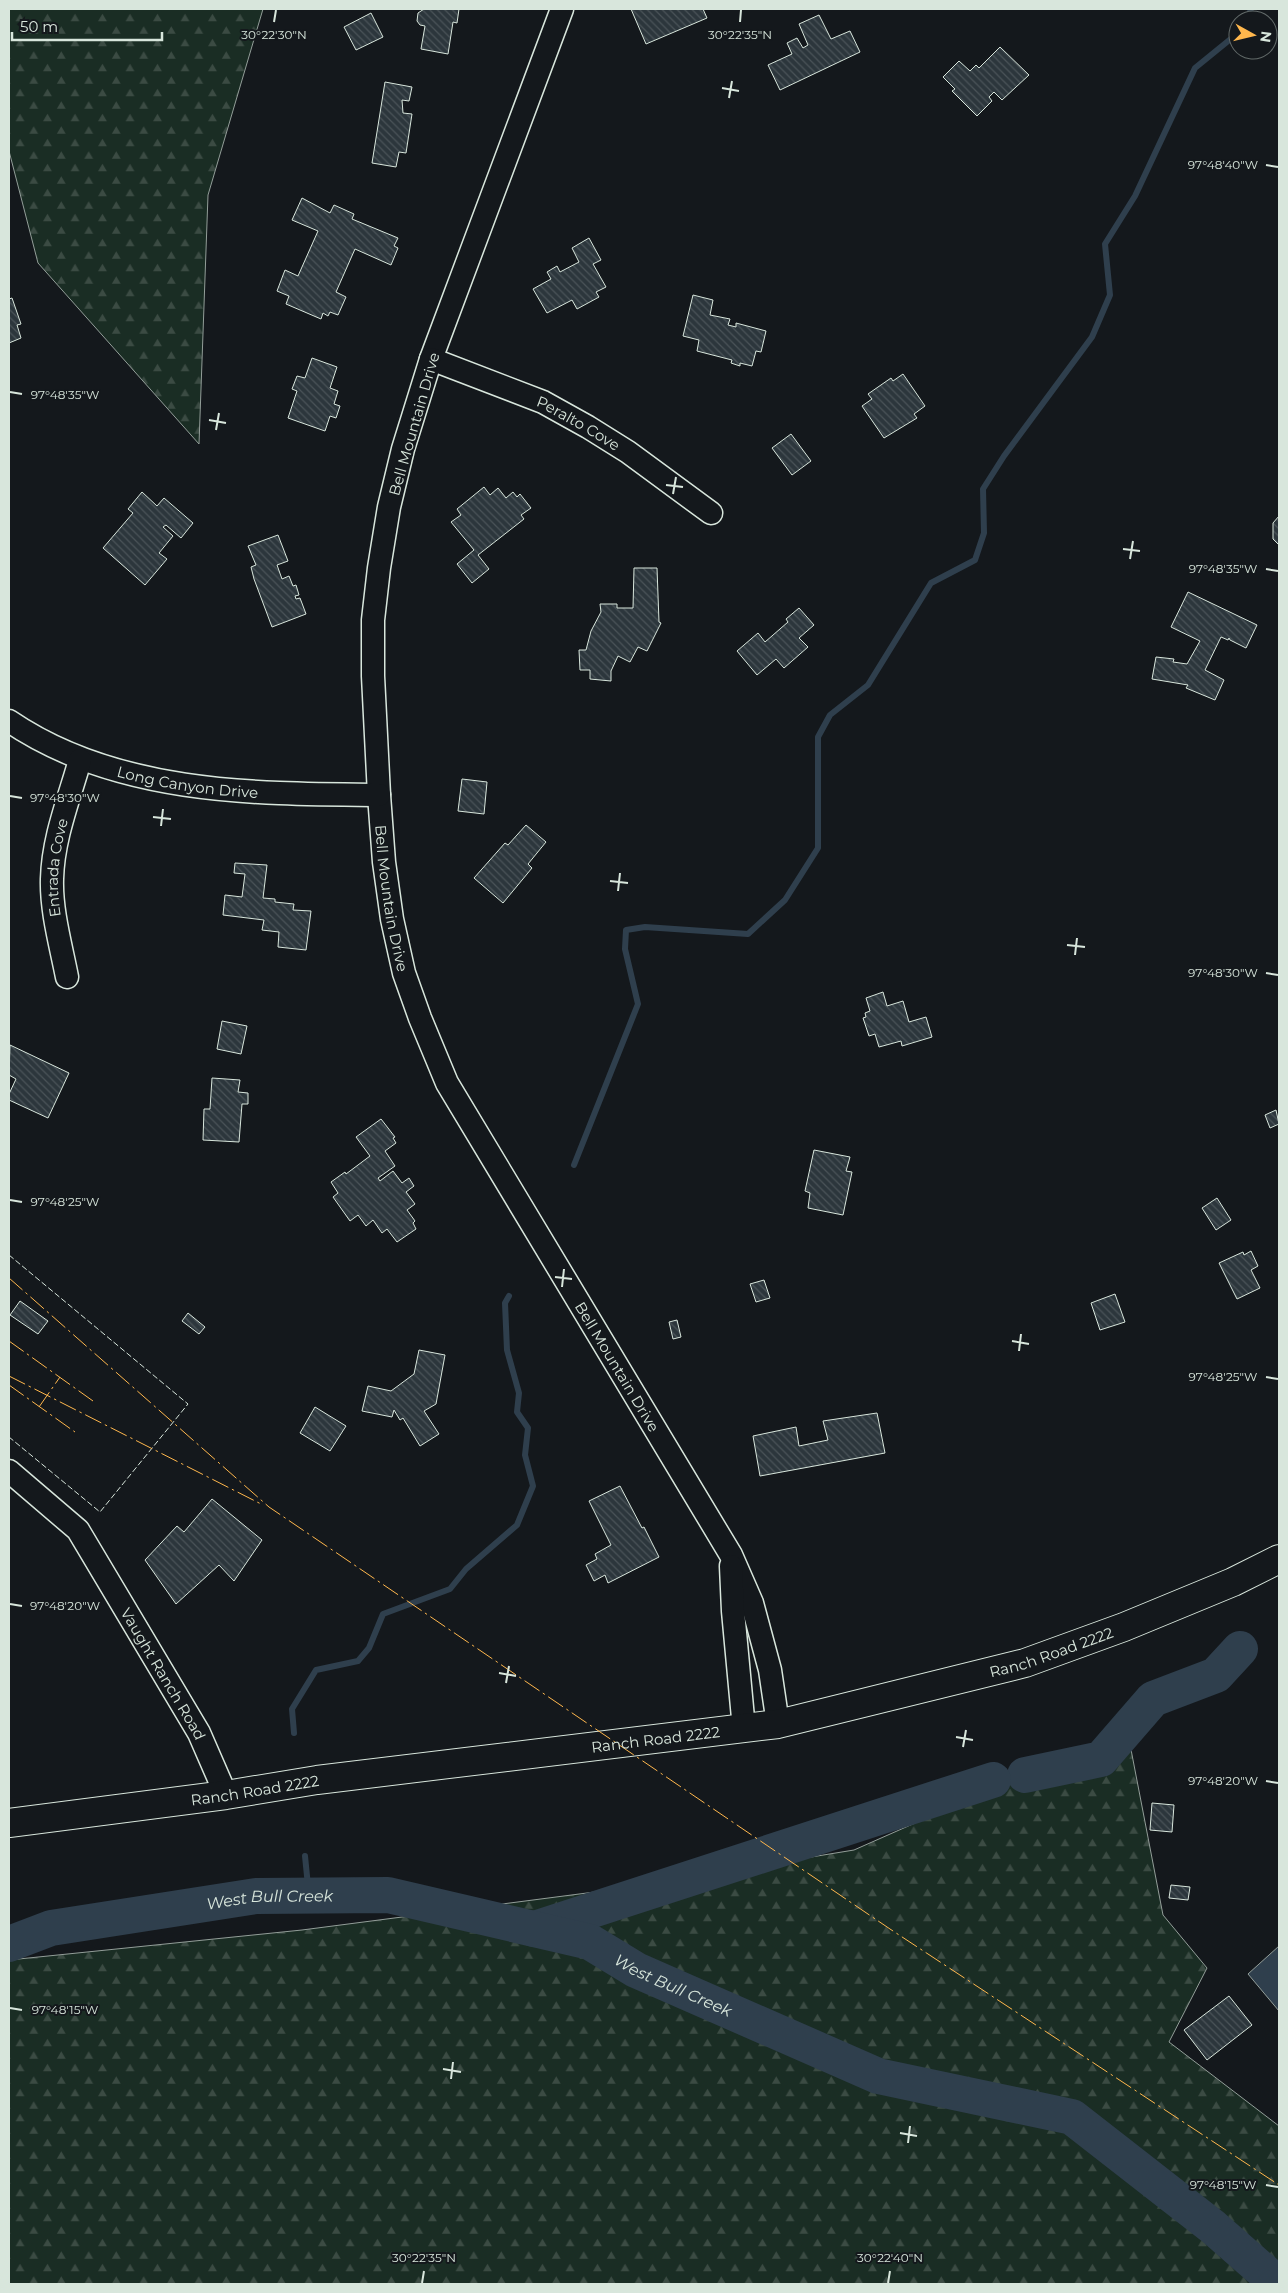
<svg xmlns="http://www.w3.org/2000/svg" width="1288" height="2293" font-family="Montserrat,sans-serif">
<style>
.forest{fill:url(#forest-firs);stroke:#939e99}
.water{fill:#2f3f4d;stroke:#939e99}
.lines{fill:none;stroke-linecap:round;stroke-linejoin:round}
.stream{stroke:#2f3f4d;stroke-width:6}
.river{stroke:#2f3f4d;stroke-width:36}
.building{fill:url(#building-back-hatch);stroke:#d8e6dc}
.minor-casing{stroke:#d8e6dc;stroke-width:25}
.major-casing{stroke:#d8e6dc;stroke-width:30}
.minor{stroke:#14181c;stroke-width:22}
.major{stroke:#14181c;stroke-width:28}
.fence{stroke:#d8e6dc;stroke-width:1;stroke-dasharray:6 2.5;stroke-linecap:butt}
.power{stroke:#ffb74d;stroke-width:1;stroke-dasharray:18 4 2.5 4;stroke-linecap:butt}
.ticks{fill:none;stroke:#d8e6dc;stroke-width:2}
.labels{text-anchor:middle;dominant-baseline:central;stroke-width:4;stroke-linejoin:round;paint-order:stroke}
.street-label{font-size:15px;fill:#d8e6dc;stroke:#14181c}
.water-label{font-size:16px;font-style:italic;fill:#d8e6dc;stroke:#14181c}
.ticks-label{font-size:12px;text-anchor:middle;fill:#d8e6dc;stroke:#14181c;stroke-width:4;stroke-linejoin:round;paint-order:stroke}
</style>
<defs>
<pattern id="forest-firs" width="22" height="20" patternUnits="userSpaceOnUse" patternTransform="scale(1.25)"><rect width="22" height="20" fill="#1a2d24"/><path d="M5 1l3.5 6h-7zM16 11l3.5 6h-7z" fill="#3b4b43"/></pattern>
<pattern id="building-back-hatch" width="6" height="6" patternUnits="userSpaceOnUse" patternTransform="scale(1.25)"><rect width="6" height="6" fill="#2c363c"/><path d="M-1 5l2 2M0 0l6 6M5-1l2 2" fill="none" stroke="#4a5358"/></pattern>
</defs>
<rect width="100%" height="100%" fill="#14181c"/>
<!-- forest -->
<g class="forest">
<polygon points="9,9 263,9 208,195 199,444 38,263 9,151"/>
<polygon points="1128,1734 1163,1915 1207,1968 1169,2042 1279,2126 1279,2284 9,2284 9,1960 302,1930 610,1890 854,1850 992,1789"/>
</g>
<!-- water -->
<polygon class="water" points="1279,1946 1279,2011 1248,1974"/>
<g class="lines">
<!-- stream -->
<g class="stream">
<polyline points="1247,20 1251,9"/>
<polyline points="574,1165 638,1004 625,949 626,930 645,927 748,934 785,900 818,848 818,737 830,715 868,685 931,583 975,560 984,533 983,489 1004,456 1092,337 1110,295 1105,244 1135,196 1195,68 1238,33"/>
<polyline points="294,1733 292,1709 316,1670 358,1661 369,1648 383,1614 450,1589 466,1569 517,1525 533,1486 525,1455 528,1428 517,1412 519,1393 507,1350 505,1303 509,1296"/>
<polyline points="305,1856 309,1896"/>
</g>
<!-- river -->
<g class="river">
<polyline points="1025,1775 1101,1759 1153,1699 1216,1675 1240,1649"/>
<polyline points="534,1929 993,1780"/>
<path id="s1" d="M 9,1944 L 51,1928 L 256,1896 L 388,1895 L 590,1942 L 636,1970 L 878,2076 L 1072,2117 L 1213,2227 L 1278,2284"/>
</g>
</g>
<!-- building -->
<g class="building">
<polygon points="424,9 459,9 457,23 453,22 448,54 421,49 425,26 420,25 417,21 418,13"/>
<polygon points="631,9 703,9 707,18 646,44"/>
<polygon points="371,13 383,37 356,50 344,27"/>
<polygon points="819,15 831,39 850,31 860,52 780,90 768,65 792,54 787,43 797,38 803,48 808,45 799,24"/>
<polygon points="1000,47 1029,75 1002,100 994,92 989,97 992,101 977,116 952,91 955,89 943,77 959,61 970,71 976,65 979,68"/>
<polygon points="385,82 412,87 409,101 402,100 403,113 412,114 406,153 399,152 396,167 372,163"/>
<polygon points="302,198 330,213 334,205 354,214 352,219 398,238 394,246 398,248 391,265 355,249 336,292 346,297 338,315 330,312 328,316 323,313 321,319 286,304 289,296 277,291 285,270 298,276 318,231 292,220"/>
<polygon points="589,238 601,260 593,264 606,287 596,292 599,297 577,309 572,300 547,313 533,289 551,279 547,272 557,266 560,272 579,262 572,248"/>
<polygon points="693,295 713,300 710,315 730,319 728,325 736,327 736,323 766,331 761,352 756,351 752,366 740,363 740,366 731,363 732,360 697,351 699,340 683,336"/>
<polygon points="12,298 21,324 17,325 21,338 9,343 9,299"/>
<polygon points="312,358 337,367 330,388 338,391 334,404 340,406 336,418 330,416 325,431 288,418 297,391 292,389 297,376 305,378"/>
<polygon points="903,374 925,406 914,414 917,418 884,438 862,406 872,399 868,394 891,378 893,381"/>
<polygon points="791,434 811,461 792,475 772,448"/>
<polygon points="484,487 490,495 498,488 506,498 513,492 517,497 520,494 531,508 521,515 524,519 478,555 489,569 472,583 457,564 474,550 451,522 461,515 457,509"/>
<polygon points="142,492 157,506 164,498 193,523 181,538 166,525 163,527 173,536 159,553 167,559 145,585 103,548 133,513 128,509"/>
<polygon points="1279,516 1279,545 1273,539 1273,523"/>
<polygon points="278,535 288,561 277,565 282,579 289,576 293,586 296,585 299,595 295,596 296,599 300,598 306,614 272,627 254,579 251,567 256,565 248,546"/>
<polygon points="634,568 657,568 659,622 661,623 647,651 638,647 630,662 618,656 611,671 611,681 590,679 590,670 580,670 579,650 586,650 591,631 601,612 600,604 617,604 617,608 633,608"/>
<polygon points="1188,592 1257,625 1246,648 1230,640 1229,638 1228,640 1221,637 1205,670 1224,680 1215,700 1186,688 1188,685 1152,679 1156,657 1174,659 1173,662 1187,664 1200,641 1171,627"/>
<polygon points="799,608 814,625 799,638 808,647 784,668 776,659 757,675 737,651 758,633 765,642 788,622 786,619"/>
<polygon points="462,779 487,782 484,814 458,811"/>
<polygon points="526,825 546,842 528,864 532,868 503,903 474,878 505,843 508,845"/>
<polygon points="235,863 267,865 263,898 275,899 275,902 294,904 293,910 311,911 306,950 278,947 279,932 262,930 264,920 223,915 225,895 242,897 245,874 234,873"/>
<polygon points="883,992 887,1006 903,1001 909,1022 926,1017 932,1037 902,1046 901,1041 879,1047 875,1034 869,1036 863,1018 866,1017 865,1013 870,1011 866,998"/>
<polygon points="222,1021 247,1026 241,1054 217,1049"/>
<polygon points="10,1045 69,1073 48,1118 9,1100 9,1094 16,1079 9,1075"/>
<polygon points="212,1078 240,1080 238,1092 248,1093 248,1104 242,1104 239,1142 203,1140 204,1109 210,1109"/>
<polygon points="1276,1110 1279,1124 1270,1128 1265,1115"/>
<polygon points="381,1119 395,1137 393,1138 396,1143 385,1151 395,1166 378,1178 380,1181 393,1171 402,1183 409,1178 414,1186 406,1192 415,1204 407,1210 415,1221 413,1223 416,1229 397,1242 387,1229 382,1233 373,1220 366,1226 358,1215 350,1221 333,1197 338,1193 331,1182 345,1172 346,1174 370,1156 356,1137"/>
<polygon points="814,1150 850,1157 846,1171 852,1172 843,1215 808,1208 810,1193 805,1191"/>
<polygon points="1217,1198 1231,1220 1216,1230 1202,1208"/>
<polygon points="1251,1251 1258,1266 1251,1270 1260,1288 1237,1299 1219,1263 1243,1252 1244,1255"/>
<polygon points="764,1280 770,1298 756,1302 750,1284"/>
<polygon points="1115,1294 1125,1322 1100,1330 1091,1303"/>
<polygon points="20,1301 48,1321 38,1334 10,1315"/>
<polygon points="188,1313 205,1327 199,1334 182,1321"/>
<polygon points="677,1320 681,1337 673,1339 669,1322"/>
<polygon points="419,1350 445,1355 436,1404 424,1411 439,1434 420,1446 403,1418 400,1420 394,1410 392,1417 362,1411 368,1386 391,1391 414,1374"/>
<polygon points="315,1407 346,1426 330,1451 300,1433"/>
<polygon points="877,1413 885,1453 760,1476 753,1436 796,1427 799,1446 828,1440 823,1421"/>
<polygon points="620,1486 642,1528 644,1527 659,1557 608,1583 605,1575 594,1581 586,1565 597,1559 595,1554 611,1545 589,1501"/>
<polygon points="212,1499 262,1540 234,1581 219,1565 176,1604 145,1560 177,1526 184,1532"/>
<polygon points="1152,1803 1174,1805 1172,1832 1150,1830"/>
<polygon points="1171,1885 1190,1887 1188,1900 1169,1898"/>
<polygon points="1229,1996 1252,2025 1207,2060 1184,2030"/>
</g>
<g class="lines">
<defs>
<g id="minor">
<path id="s2" d="M 562,9 L 431,359 L 403,449 L 389,507 L 379,568 L 373,620 L 373,676 L 379,795 L 384,862 L 392,919 L 404,973 L 420,1018 L 447,1083 L 731,1555 L 752,1603 L 770,1670 L 778,1724"/>
<path id="s3" d="M 431,359 L 543,402 L 588,427 L 628,452 L 711,513"/>
<path id="s4" d="M 9,721 C 116,794 254,794 379,795"/>
<path id="s5" d="M 67,977 C 61,946 51,911 52,879 C 53,838 69,799 80,760"/>
<path id="s6" d="M 9,1471 L 78,1530 L 199,1733 L 226,1795"/>
<polyline points="731,1566 733,1611 744,1729"/>
</g>
<g id="major">
<path id="s7" d="M 9,1823 L 226,1795 L 317,1780 L 778,1724 L 1025,1663 L 1124,1627 L 1233,1582 L 1279,1559"/>
</g>
</defs>
<!-- minor casing -->
<use href="#minor" class="minor-casing"/>
<!-- major casing -->
<use href="#major" class="major-casing"/>
<!-- minor -->
<use href="#minor" class="minor"/>
<!-- major -->
<use href="#major" class="major"/>
<!-- fence -->
<polyline class="fence" points="9,1255 188,1404 100,1512 9,1437"/>
<!-- power -->
<g class="power">
<polyline points="9,1278 269,1507 890,1929 1279,2185"/>
<polyline points="9,1341 93,1401"/>
<polyline points="9,1376 263,1505"/>
<polyline points="9,1385 75,1432"/>
<polyline points="39,1407 60,1377"/>
</g>
</g>
<!-- ticks -->
<path class="ticks" d="M 274,22 L 276,10M 740,22 L 741,10M 722,88 L 739,91M 729,98 L 732,81M 1266,165 L 1278,167M 10,392 L 22,394M 209,420 L 226,423M 216,430 L 219,413M 666,485 L 683,487M 673,494 L 676,477M 1123,549 L 1140,551M 1130,559 L 1133,541M 1266,569 L 1278,571M 10,796 L 22,798M 153,817 L 171,819M 161,826 L 163,809M 610,881 L 628,883M 618,891 L 620,873M 1067,945 L 1085,947M 1075,955 L 1077,938M 1266,973 L 1278,975M 10,1200 L 22,1202M 555,1277 L 572,1279M 562,1287 L 564,1269M 1012,1341 L 1029,1344M 1019,1351 L 1021,1334M 1266,1377 L 1278,1379M 10,1604 L 22,1606M 499,1673 L 516,1676M 506,1683 L 509,1666M 956,1737 L 973,1740M 963,1747 L 966,1730M 1266,1781 L 1278,1783M 10,2008 L 22,2010M 443,2069 L 461,2072M 451,2079 L 453,2062M 900,2133 L 917,2136M 908,2143 L 910,2126M 1266,2185 L 1278,2187M 422,2283 L 424,2271M 888,2283 L 890,2271"/>
<g class="labels">
<!-- street labels -->
<g class="street-label">
<text transform="translate(414 424) rotate(-74)">Bell Mountain Drive</text>
<text stroke="none"><textPath href="#s3" startOffset="161">Peralto Cove</textPath></text>
<text stroke="none"><textPath href="#s4" startOffset="191">Long Canyon Drive</textPath></text>
<text stroke="none"><textPath href="#s5" startOffset="111">Entrada Cove</textPath></text>
<text stroke="none"><textPath href="#s2" startOffset="921">Bell Mountain Drive</textPath></text>
<text stroke="none"><textPath href="#s2" startOffset="1446">Bell Mountain Drive</textPath></text>
<text stroke="none"><textPath href="#s7" startOffset="1058">Ranch Road 2222</textPath></text>
<text stroke="none"><textPath href="#s6" startOffset="258">Vaught Ranch Road</textPath></text>
<text stroke="none"><textPath href="#s7" startOffset="652">Ranch Road 2222</textPath></text>
<text stroke="none"><textPath href="#s7" startOffset="248">Ranch Road 2222</textPath></text>
</g>
<!-- water labels -->
<g class="water-label">
<text stroke="none"><textPath href="#s1" startOffset="266">West Bull Creek</textPath></text>
<text stroke="none"><textPath href="#s1" startOffset="686">West Bull Creek</textPath></text>
</g>
</g>
<g class="ticks-label">
<text x="274" y="39">30°22'30"N</text>
<text x="740" y="39">30°22'35"N</text>
<text x="1223" y="169">97°48'40"W</text>
<text x="65" y="399">97°48'35"W</text>
<text x="1223" y="573">97°48'35"W</text>
<text x="65" y="802">97°48'30"W</text>
<text x="1223" y="977">97°48'30"W</text>
<text x="65" y="1206">97°48'25"W</text>
<text x="1223" y="1381">97°48'25"W</text>
<text x="65" y="1610">97°48'20"W</text>
<text x="1223" y="1785">97°48'20"W</text>
<text x="65" y="2014">97°48'15"W</text>
<text x="1223" y="2189">97°48'15"W</text>
<text x="424" y="2262">30°22'35"N</text>
<text x="890" y="2262">30°22'40"N</text>
</g>
<!-- border -->
<rect width="1288" height="2293" fill="none" stroke="#d8e6dc" stroke-width="20"/>
<!-- north arrow -->
<g transform="translate(1253 35) rotate(98)"><circle r="24" fill="#14181c" stroke="#626a69"/>
<path d="M0-4L9 19L0 12L-9 19Z" fill="#ffb74d"/>
<text y="-8" font-size="14" font-weight="bold" text-anchor="middle" fill="#d8e6dc">N</text>
</g>
<!-- scale -->
<path d="M12 32v8h150v-8" fill="none" stroke="#d8e6dc" stroke-width="2.5"/>
<text x="20" y="32" font-size="15" fill="#d8e6dc" stroke="#14181c" stroke-width="4" paint-order="stroke">50 m</text>
</svg>
